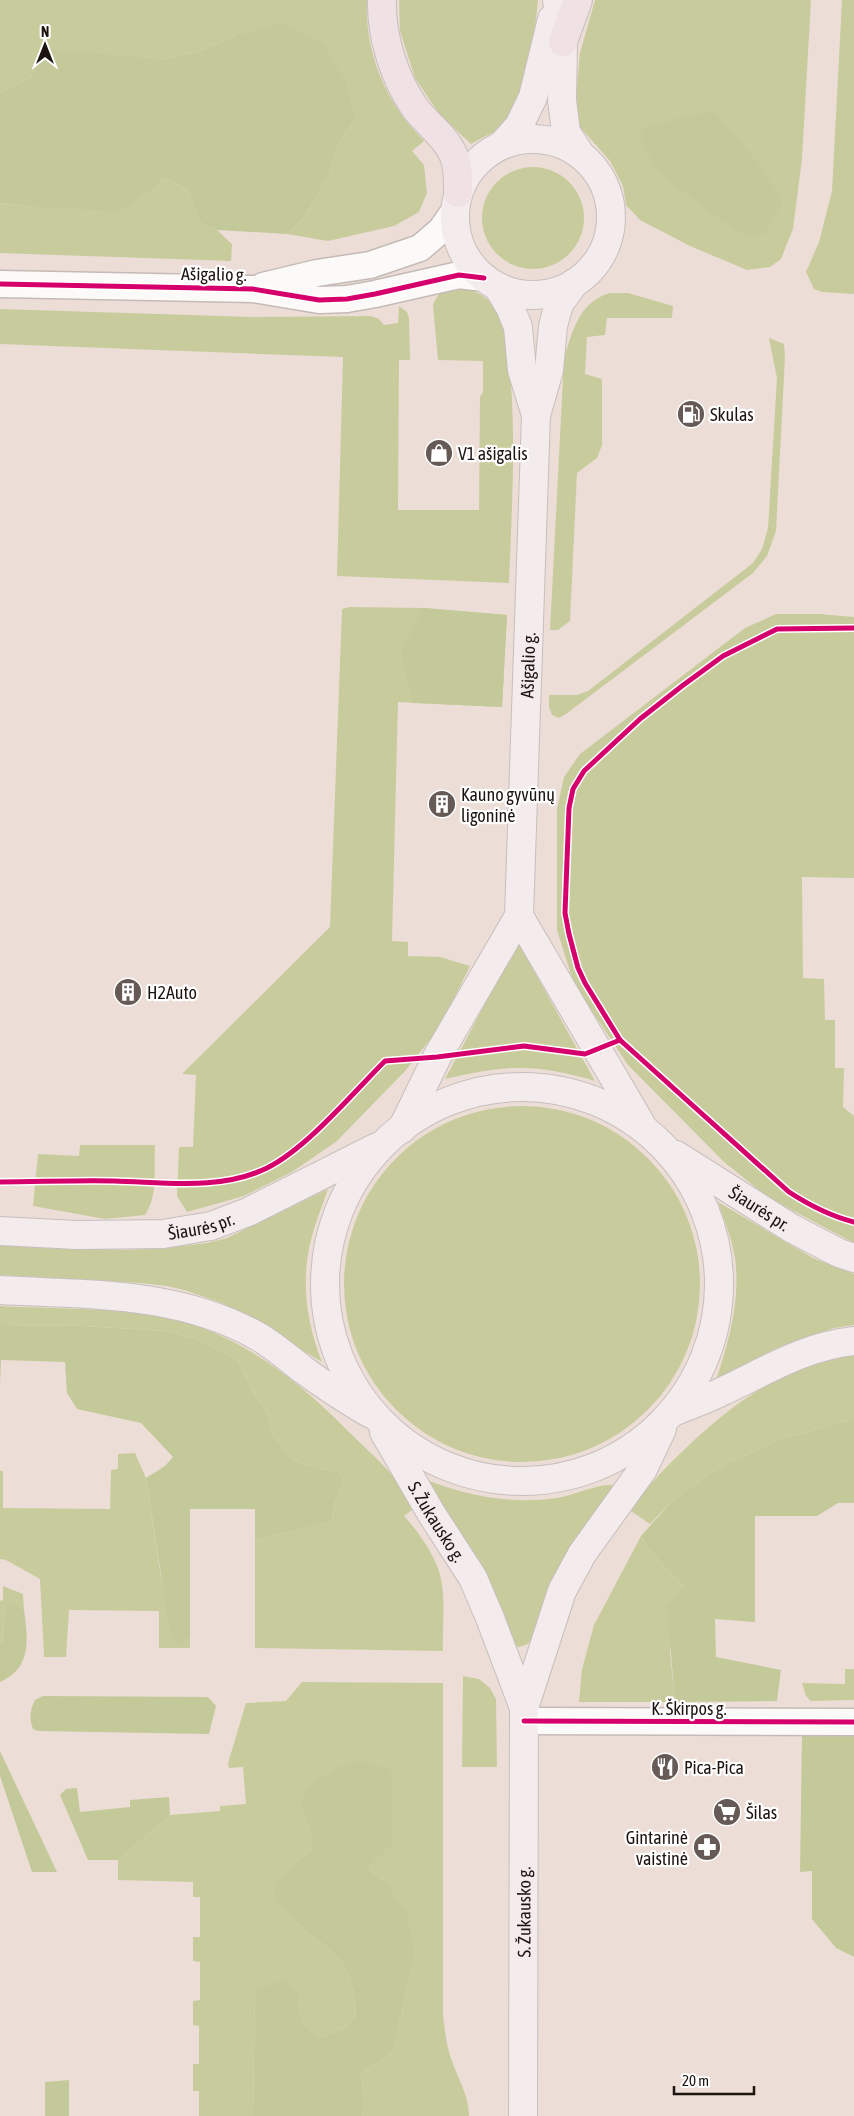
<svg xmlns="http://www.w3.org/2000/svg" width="854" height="2116" font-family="'Asap Condensed',sans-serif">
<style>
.green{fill:#c8cc9d}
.forest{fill:#c4c999}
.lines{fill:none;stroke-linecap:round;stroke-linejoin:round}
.minor-casing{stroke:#c5bab5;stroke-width:29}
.major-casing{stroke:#c6bfbc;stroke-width:30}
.highway-casing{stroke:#c6bfbc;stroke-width:30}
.minor{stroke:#fcfaf9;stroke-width:26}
.major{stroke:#f4ebec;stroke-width:28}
.highway{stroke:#efe1e4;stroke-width:28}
.cycleway-casing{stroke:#fff;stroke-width:8}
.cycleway{stroke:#d6006c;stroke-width:5}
.labels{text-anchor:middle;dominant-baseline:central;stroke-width:4.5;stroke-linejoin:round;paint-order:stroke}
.street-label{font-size:18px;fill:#1d130f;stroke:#fff}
.poi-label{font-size:18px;fill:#1d130f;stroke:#fff;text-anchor:start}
</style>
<rect width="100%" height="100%" fill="#ecded7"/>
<!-- green -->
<g class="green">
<path d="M 0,0 L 367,0 C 365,39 377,79 399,111 C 406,122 415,131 424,141 L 412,151 L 424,165 L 427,193 L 419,212 L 394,226 L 328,241 L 287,234 L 305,216 L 329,175 L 339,143 L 355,119 L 235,36 L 197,52 L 165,59 L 119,56 L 41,57 L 31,77 L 0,94 Z"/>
<path d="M 399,0 L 538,0 C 536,28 524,106 505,125 C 500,130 479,139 471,144 L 440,115 L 415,78 L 400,31 Z"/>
<polygon points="595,0 811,0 802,159 793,229 781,259 770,267 747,270 690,246 640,220 626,205 623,186 610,161 580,127 575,105 580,53"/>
<polygon points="842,0 854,0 854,294 822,292 814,289 806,272 819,242 832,191"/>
<circle cx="533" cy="218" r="51"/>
<polygon points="165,178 188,190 199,222 217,230 232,244 231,261 0,253 0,203 35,207 152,190"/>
<path d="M 461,287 C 478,291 494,301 503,317 C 507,326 506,341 508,351 C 517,427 512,506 509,583 L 337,576 L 343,357 L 0,344 L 0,309 L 253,317 L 371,316 L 379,319 L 384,325 L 398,323 L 399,306 L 407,312 L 409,318 L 410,360 L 399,360 L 398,510 L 479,510 L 480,397 L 483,392 L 483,361 L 438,360 L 433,305 C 440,288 445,290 461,287 Z"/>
<path d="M 610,293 L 628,293 L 673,306 L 672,318 L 607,318 L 605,335 L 587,337 L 585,374 L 602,379 L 602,445 L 597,458 L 577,473 L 570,621 L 558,630 L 550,630 L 564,359 C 572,331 580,301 610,293 Z"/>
<polygon points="769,338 784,344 785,357 776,531 767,556 753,573 566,714 559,718 552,715 549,707 549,695 577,695 588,691 753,563 762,549 768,528 777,378"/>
<polygon points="350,607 424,608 507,615 502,707 398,702 392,941 408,942 408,956 440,957 470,966 440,1027 406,1070 337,1141 292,1172 244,1196 187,1212 177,1196 179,1147 193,1147 196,1075 182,1074 330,927 342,609"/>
<polygon points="776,614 820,614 854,617 854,878 802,877 803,978 824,979 825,1020 835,1020 835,1068 844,1068 843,1107 854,1116 854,1243 769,1198 724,1162 628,1065 574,984 557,930 557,809 564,777 580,754 745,628"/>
<path d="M 518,942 L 595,1081 C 535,1063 505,1065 445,1079 Z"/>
<circle cx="522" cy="1284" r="178"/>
<path d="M 80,1145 L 155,1145 C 154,1168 158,1197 145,1215 L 105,1219 L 33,1206 L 38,1154 L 79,1156 Z"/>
<path d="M 328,1189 C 322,1207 314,1226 310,1244 C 301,1284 307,1324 322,1362 L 222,1303 L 184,1290 L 167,1286 L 140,1283 L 0,1275 L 0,1244 L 126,1250 L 168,1248 L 207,1243 L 227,1238 Z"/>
<path d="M 718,1202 L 813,1258 L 854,1274 L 854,1325 L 834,1328 L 774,1349 L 715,1384 C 728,1343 741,1301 735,1258 C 732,1239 724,1220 718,1202 Z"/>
<path d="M 0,1306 C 54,1309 110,1307 163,1317 C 234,1330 295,1378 345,1428 C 370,1453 398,1476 416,1507 L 404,1516 C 417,1530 431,1550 438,1568 C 447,1593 442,1625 443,1651 L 255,1648 L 255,1540 L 333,1522 C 331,1506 339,1493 344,1479 L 339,1471 L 320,1469 L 292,1460 L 272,1434 L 269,1416 L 254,1394 L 237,1360 L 196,1339 L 167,1331 L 83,1326 L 0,1325 Z"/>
<path d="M 854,1355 L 854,1419 L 778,1440 L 722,1466 L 673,1500 L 650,1524 L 628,1509 C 684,1446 765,1362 854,1355 Z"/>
<polygon points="135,1453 146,1478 161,1577 180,1646 190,1637 190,1648 159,1648 159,1611 69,1610 66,1657 44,1657 40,1579 6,1560 0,1559 0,1471 3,1471 3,1508 110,1509 111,1470 118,1469 118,1454"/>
<path d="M 416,1476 C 463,1495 511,1506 562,1497 C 576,1494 601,1483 614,1485 L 614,1488 L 573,1544 L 534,1635 L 528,1644 L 519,1647 L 509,1644 Z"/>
<polygon points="641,1536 650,1551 684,1586 670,1651 675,1702 579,1702 582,1669 594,1625"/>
<polygon points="3,1586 23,1594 24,1610 16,1603 6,1607 2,1643 0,1644 0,1601 3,1600"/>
<polygon points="845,1669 854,1669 854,1700 811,1701 806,1696 802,1683 845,1684"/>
<polygon points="463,1676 479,1679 490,1688 496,1699 497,1767 462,1767"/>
<path d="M 302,1682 L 443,1683 L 443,2015 C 445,2030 446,2046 452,2061 C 458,2079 469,2096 469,2116 L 362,2116 L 365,2107 L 361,2073 L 393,2052 L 415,1953 L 383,1880 L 367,1868 L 301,1806 L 310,1831 L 311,1850 C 301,1859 287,1868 280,1878 C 260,1907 326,1941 341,1961 C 352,1975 354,1998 356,2015 L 345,2028 L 321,2037 C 298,2024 299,2017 300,1993 L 255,1990 L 253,2116 L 199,2116 L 199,2091 L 193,2091 L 193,2064 L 199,2064 L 199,2026 L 193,2025 L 193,2001 L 200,2000 L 200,1962 L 193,1961 L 193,1937 L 200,1937 L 200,1897 L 193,1897 L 193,1882 L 118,1880 L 118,1860 L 170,1815 L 220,1811 L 220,1806 L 246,1804 L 243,1767 L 229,1768 L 228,1763 L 246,1703 L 286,1701 Z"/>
</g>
<!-- forest -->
<g class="forest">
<polygon points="281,23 323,43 346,82 355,119 339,143 329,175 305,216 287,234 217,230 199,222 188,190 165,178 152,190 118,211 35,207 0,203 0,94 31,77 41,57 53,50 165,59 197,52 235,36"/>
<polygon points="715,112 764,170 783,203 765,234 745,236 723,222 657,171 639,136 643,128 694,114"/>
<polygon points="424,608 507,615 502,707 413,703 401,652"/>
<path d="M 0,1325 L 83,1326 L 167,1331 L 196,1339 L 237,1360 L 254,1394 L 269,1416 L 272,1434 L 292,1460 L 320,1469 L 339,1471 L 344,1479 C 339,1493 331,1506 333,1522 L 255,1540 L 255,1509 L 190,1509 L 190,1637 L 180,1646 L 174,1642 L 170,1632 L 146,1478 L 165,1466 L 173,1457 L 141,1423 L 77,1409 L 67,1393 L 65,1362 L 1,1360 L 0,1385 Z"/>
<polygon points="854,1419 854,1503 838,1503 817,1516 755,1516 755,1622 715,1619 716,1657 781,1670 777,1701 675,1702 667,1606 684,1586 650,1551 641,1536 673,1500 722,1466 778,1440"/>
<path d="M 16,1603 L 24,1610 C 28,1640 32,1668 0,1682 L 0,1644 L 2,1643 L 6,1606 Z"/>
<path d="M 43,1696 L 208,1697 L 216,1706 L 209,1734 L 38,1731 L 33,1729 C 29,1719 30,1710 35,1700 Z"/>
<polygon points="802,1733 854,1733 854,1957 836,1948 812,1919 812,1871 800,1872"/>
<polygon points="0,1751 57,1872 32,1872 0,1776"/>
<path d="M 361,1760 L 391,1770 L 393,1843 L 367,1868 L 383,1880 L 406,1911 L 415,1953 L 393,2052 L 361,2073 L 365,2107 L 362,2116 L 253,2116 L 255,1990 L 284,1980 L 300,1993 C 299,2017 298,2024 321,2037 L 345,2028 L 356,2015 C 354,1998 352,1975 341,1961 C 328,1944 272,1911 275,1889 C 278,1873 300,1860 311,1850 L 310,1831 L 301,1806 L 306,1787 L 338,1767 Z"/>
<polygon points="77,1788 80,1812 130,1807 130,1800 169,1797 170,1815 118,1860 88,1860 60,1795 66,1789"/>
<polygon points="69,2080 69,2116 45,2116 45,2082"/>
</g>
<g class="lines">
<defs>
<g id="minor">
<polyline points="0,284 253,289 319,300 347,299 375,294 459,275 484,278"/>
<polyline points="263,286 317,273 370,265 420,248 441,230 455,210"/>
<polyline points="524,1721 854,1722"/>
</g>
<g id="major">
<polyline points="557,0 563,42 562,100 566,132 580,154"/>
<circle cx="533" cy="217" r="78"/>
<polyline points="503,144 519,126 533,97 552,19"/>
<polyline points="498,287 510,307 518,327 522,370 536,415"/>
<polyline points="519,916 641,1124"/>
<circle cx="522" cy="1284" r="197"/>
<path id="s1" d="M 402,1129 L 437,1057 L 519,916 L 536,415 L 549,370 L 553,326 L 559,304 L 574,283"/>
<path id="s2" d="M 676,1155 L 791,1228 L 839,1253 L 854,1258"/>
<path id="s3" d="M 0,1231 L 77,1235 L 163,1234 L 211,1226 L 248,1212 L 377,1147"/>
<path d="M 0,1290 C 89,1295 179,1291 259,1337 C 274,1346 288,1358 302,1369 C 324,1385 345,1399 369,1413"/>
<path d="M 673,1412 C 690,1405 707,1399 723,1391 C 766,1371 805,1346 854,1341"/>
<path id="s4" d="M 384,1432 L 431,1513 L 473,1578 L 490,1618 L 524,1708"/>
<path id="s5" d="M 523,2116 L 524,1708 L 562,1591 L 582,1554 L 643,1469 L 662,1429"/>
</g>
<g id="highway">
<path d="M 382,0 C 381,36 394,78 415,108 C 426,123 444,135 452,152 C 459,164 458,180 458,193"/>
<polyline points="563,42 578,0"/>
</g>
</defs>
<!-- minor casing -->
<use href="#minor" class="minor-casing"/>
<!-- major casing -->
<use href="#major" class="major-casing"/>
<!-- highway casing -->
<use href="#highway" class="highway-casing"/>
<!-- minor -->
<use href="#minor" class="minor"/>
<!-- major -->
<use href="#major" class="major"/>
<!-- highway -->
<use href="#highway" class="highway"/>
<defs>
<g id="cycleway">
<polyline points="0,284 253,289 319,300 347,299 375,294 459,275 484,278"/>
<path d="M 854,628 L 777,629 L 723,656 L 682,686 L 640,719 L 584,771 L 573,789 L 569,808 L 565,913 L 569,934 L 578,968 L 585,983 L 620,1040 L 789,1192 C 809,1205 830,1216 854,1222"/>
<path d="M 0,1182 C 38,1182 76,1180 114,1181 C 164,1182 220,1191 267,1168 C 307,1148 352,1094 385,1061 L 437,1057 L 524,1046 L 585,1054 L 620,1040"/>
<polyline points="524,1721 854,1722"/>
</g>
</defs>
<!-- cycleway casing -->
<use href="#cycleway" class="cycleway-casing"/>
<!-- cycleway -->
<use href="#cycleway" class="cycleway"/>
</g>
<!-- icons -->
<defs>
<symbol id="fuel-disc" viewBox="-11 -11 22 22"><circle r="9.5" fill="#655a55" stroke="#fff"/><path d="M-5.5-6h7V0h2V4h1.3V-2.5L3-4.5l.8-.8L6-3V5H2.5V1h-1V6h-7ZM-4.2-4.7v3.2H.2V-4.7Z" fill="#fff"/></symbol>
<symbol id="shop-disc" viewBox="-11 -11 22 22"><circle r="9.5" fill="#655a55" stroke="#fff"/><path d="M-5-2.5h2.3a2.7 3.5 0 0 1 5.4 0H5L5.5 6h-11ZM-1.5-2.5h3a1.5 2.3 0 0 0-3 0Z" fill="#fff"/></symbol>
<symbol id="building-disc" viewBox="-11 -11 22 22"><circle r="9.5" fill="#655a55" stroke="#fff"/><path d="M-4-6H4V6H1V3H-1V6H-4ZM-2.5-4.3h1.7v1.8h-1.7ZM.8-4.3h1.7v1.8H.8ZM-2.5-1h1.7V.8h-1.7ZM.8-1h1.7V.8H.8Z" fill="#fff"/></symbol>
<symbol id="restaurant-disc" viewBox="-11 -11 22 22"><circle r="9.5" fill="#655a55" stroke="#fff"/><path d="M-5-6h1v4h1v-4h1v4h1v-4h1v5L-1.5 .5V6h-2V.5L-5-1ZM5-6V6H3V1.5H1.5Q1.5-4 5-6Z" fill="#fff"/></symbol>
<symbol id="supermarket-disc" viewBox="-11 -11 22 22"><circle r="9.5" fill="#655a55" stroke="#fff"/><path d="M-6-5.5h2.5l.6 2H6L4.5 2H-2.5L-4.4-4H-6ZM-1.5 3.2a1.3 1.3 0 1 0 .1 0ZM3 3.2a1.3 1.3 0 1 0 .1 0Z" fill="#fff"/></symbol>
<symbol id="pharmacy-disc" viewBox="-11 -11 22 22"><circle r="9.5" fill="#655a55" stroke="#fff"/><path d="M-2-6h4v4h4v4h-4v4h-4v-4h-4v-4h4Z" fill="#fff"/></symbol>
</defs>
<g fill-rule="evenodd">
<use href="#fuel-disc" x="675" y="398" width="32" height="32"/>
<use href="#shop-disc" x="423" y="437" width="32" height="32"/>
<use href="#building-disc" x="426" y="788" width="32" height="32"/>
<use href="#building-disc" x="112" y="976" width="32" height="32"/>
<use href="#restaurant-disc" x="649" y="1751" width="32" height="32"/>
<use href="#supermarket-disc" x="711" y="1796" width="32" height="32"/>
<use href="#pharmacy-disc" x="691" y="1831" width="32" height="32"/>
</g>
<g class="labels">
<!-- street labels -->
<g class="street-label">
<text transform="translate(214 274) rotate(1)">Ašigalio g.</text>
<text stroke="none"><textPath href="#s1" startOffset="494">Ašigalio g.</textPath></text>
<text stroke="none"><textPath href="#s2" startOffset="99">Šiaurės pr.</textPath></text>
<text stroke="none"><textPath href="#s3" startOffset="202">Šiaurės pr.</textPath></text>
<text stroke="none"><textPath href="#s4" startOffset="104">S. Žukausko g.</textPath></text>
<text x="689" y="1708">K. Škirpos g.</text>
<text stroke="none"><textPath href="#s5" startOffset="204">S. Žukausko g.</textPath></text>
</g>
<!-- poi labels -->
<g class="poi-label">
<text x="710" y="414">Skulas</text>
<text x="458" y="453">V1 ašigalis</text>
<text x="461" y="794">Kauno gyvūnų<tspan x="461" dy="21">ligoninė</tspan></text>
<text x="147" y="992">H2Auto</text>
<text x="684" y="1767">Pica-Pica</text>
<text x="746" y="1812">Šilas</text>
<text x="688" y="1837" text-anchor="end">Gintarinė<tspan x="688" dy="21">vaistinė</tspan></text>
</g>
</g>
<!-- north arrow -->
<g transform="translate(45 45)" stroke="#ffffff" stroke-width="4" paint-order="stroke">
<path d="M0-4L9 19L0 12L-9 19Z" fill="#1d130f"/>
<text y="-8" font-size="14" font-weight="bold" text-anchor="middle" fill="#1d130f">N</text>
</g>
<!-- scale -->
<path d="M674 2086v8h80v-8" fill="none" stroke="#1d130f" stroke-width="2.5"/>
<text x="682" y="2086" font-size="15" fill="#1d130f" stroke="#ffffff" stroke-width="4" paint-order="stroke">20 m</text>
</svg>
